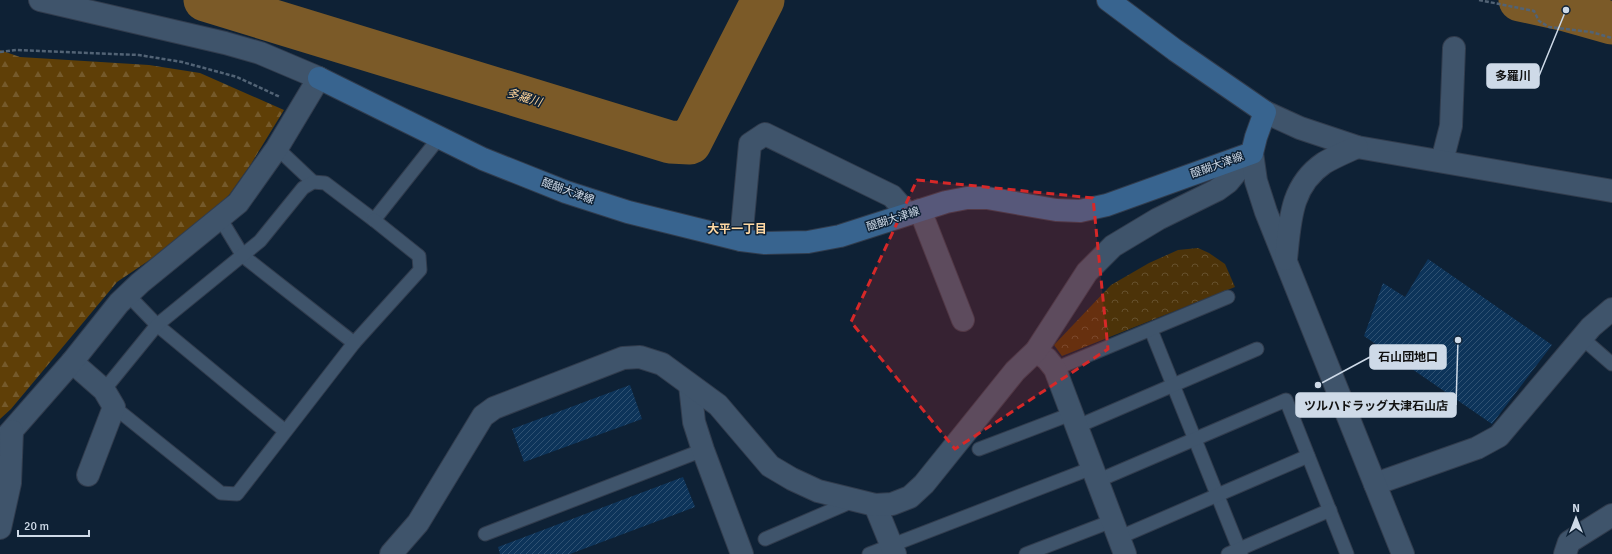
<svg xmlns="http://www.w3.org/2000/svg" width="1612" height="554" font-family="Signika,'Noto Sans JP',sans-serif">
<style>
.forest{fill:url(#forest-firs)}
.park{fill:url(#park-crowns)}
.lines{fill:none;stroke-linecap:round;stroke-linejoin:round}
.river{stroke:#7b5a28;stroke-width:43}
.building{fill:url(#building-hatch)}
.service-casing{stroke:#313c4d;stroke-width:15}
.minor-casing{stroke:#313c4d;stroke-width:24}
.tertiary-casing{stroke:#313c4d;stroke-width:24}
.secondary-casing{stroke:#313c4d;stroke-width:24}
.path{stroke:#526375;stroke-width:2.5;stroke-dasharray:4 2;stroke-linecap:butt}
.service{stroke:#3f546b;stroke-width:13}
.minor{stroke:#3f546b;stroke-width:22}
.tertiary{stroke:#3f546b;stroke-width:22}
.secondary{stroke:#38648f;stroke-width:22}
.marked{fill:#d62828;fill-opacity:0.2;stroke:#d62828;stroke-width:3;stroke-dasharray:8 5;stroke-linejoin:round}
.labels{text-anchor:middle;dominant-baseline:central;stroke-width:3;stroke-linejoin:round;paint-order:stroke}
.street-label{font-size:11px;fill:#cedae8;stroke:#0e2135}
.water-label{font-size:12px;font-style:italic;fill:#fbd197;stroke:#0e2135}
.neighbourhood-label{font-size:12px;font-weight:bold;fill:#fed8a3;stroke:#0e2135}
.leader{fill:none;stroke:#cedae8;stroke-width:1.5}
.callout-dot{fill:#cedae8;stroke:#0e2135;stroke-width:1.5}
.callout{fill:#cedae8;stroke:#cedae8;stroke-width:1.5}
.callout-label{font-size:12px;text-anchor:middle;font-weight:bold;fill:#111}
</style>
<defs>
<pattern id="forest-firs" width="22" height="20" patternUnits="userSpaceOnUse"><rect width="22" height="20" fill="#5f3f07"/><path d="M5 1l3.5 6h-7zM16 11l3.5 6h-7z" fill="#755a2b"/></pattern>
<pattern id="park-crowns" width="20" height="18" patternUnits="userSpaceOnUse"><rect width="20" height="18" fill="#4c3309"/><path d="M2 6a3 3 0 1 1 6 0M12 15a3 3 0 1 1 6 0" fill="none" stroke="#65502d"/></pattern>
<pattern id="building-hatch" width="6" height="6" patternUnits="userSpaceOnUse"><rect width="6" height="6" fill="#0d345a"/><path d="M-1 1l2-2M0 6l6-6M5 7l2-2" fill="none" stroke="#2f5172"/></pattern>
</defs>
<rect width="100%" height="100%" fill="#0e2135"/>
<!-- forest -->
<polygon class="forest" points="0,50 20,57 149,65 200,73 284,110 251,164 229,195 203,220 166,249 117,282 11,409 0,419"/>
<!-- park -->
<polygon class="park" points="1198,248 1209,253 1225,264 1235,287 1062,356 1054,345 1111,285 1149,263 1178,250"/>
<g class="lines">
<!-- river -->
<g class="river">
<polyline points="205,0 670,142 690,143 763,0"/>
<polyline points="1520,0 1566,10 1612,23"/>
</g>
</g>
<!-- building -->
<g class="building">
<polygon points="1428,259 1552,345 1492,424 1364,336 1383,283 1405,297"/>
<polygon points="630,385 642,419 524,462 512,429"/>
<polygon points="683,477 695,507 570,554 500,554 498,547"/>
</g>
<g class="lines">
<defs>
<g id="service">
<polyline points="277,148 313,182"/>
<polyline points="220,218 243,256 354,343"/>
<polyline points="128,295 157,325 285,431"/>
<polyline points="1151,330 1241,554"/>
<polyline points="1582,338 1612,364"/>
<polyline points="1055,369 1228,297"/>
<polyline points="104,390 157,325 260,241 303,188 313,182 325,183 374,220 439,138"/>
<polyline points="114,407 221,493 237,494 354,343 420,270 419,256 374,220"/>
<polyline points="1076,427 1257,349"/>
<polyline points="979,449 1071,414"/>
<polyline points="1097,481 1286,400 1347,554"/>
<polyline points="485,534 703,450"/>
<polyline points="1118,538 1308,456"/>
<polyline points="765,539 853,501"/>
<polyline points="869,554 1092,468"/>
<polyline points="1026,554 1112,521"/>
<polyline points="1228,554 1330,510"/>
</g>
<g id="minor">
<polyline points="1442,161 1451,126 1454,48"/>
<polyline points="920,210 963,320"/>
<polyline points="741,240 750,144 765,134 892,196 908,214"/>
<polyline points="1036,351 1047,359 1055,369 1125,554"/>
<polyline points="72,362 104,390 114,407 88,475"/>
<polyline points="690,385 694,422 703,450 742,554"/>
<polyline points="0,444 72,362 119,303 140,283 238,203 277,148 319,78"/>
<polyline points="1375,484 1477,448 1499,436 1591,327 1612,309"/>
<polyline points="875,505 895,554"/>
<polyline points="0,528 10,483 12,431"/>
<polyline points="391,554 418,523 483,416 494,408 623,358 640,357 662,364 718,405 770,466 792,479 818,491 875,505 892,504 910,497 924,484 1015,371 1036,351 1087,272 1113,246 1158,219 1217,190 1228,182 1252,153"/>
<polyline points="1565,554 1569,542 1612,515"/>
</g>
<g id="tertiary">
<polyline points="40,0 225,43 260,53 319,78"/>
<polyline points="1265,112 1300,128 1357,147 1612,191"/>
<polyline points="1252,153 1256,181 1266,212 1403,554"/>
<path d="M 1286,259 C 1290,222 1290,186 1324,163 C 1334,157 1346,152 1357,147"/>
</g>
<polyline id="secondary" points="319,78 483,159 566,192 628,212 741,240 765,243 808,242 840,236 946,202 967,198 987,198 1056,210 1080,211 1107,205 1252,153 1256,137 1265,112 1175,50 1108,0"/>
</defs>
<!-- service casing -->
<use href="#service" class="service-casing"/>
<!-- minor casing -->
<use href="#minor" class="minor-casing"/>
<!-- tertiary casing -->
<use href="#tertiary" class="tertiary-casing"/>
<!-- secondary casing -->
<use href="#secondary" class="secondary-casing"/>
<!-- path -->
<g class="path">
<polyline points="1479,0 1534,11 1539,21 1549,27 1591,32 1612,38"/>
<polyline points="0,52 16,50 139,55 182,62 237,77 280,97"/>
</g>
<!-- service -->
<use href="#service" class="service"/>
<!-- minor -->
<use href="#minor" class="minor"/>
<!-- tertiary -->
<use href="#tertiary" class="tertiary"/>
<!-- secondary -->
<use href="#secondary" class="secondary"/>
</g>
<!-- marked area -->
<path class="marked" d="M 917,180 L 1093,198 L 1108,349 L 955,449 L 851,322 Z"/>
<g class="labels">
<!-- street labels -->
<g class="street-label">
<text transform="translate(1217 165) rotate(-20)">醍醐大津線</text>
<text transform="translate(568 191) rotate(20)">醍醐大津線</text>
<text transform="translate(893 219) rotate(-18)">醍醐大津線</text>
</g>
<!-- water labels -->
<g class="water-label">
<text transform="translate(524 98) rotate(17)">多羅川</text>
</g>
<!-- neighbourhood labels -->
<g class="neighbourhood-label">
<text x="737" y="229">大平一丁目</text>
</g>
</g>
<!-- callouts -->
<path class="leader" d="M1566 10L1539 76M1318 385L1370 357M1458 340L1456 405"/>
<g class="callout-dot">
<circle cx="1566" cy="10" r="4"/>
<circle cx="1318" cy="385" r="4"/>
<circle cx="1458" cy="340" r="4"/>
</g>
<g class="callout">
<rect x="1487" y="64" width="52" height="24" rx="4"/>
<rect x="1370" y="345" width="76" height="24" rx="4"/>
<rect x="1296" y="393" width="160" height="24" rx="4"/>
</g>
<g class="callout-label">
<text x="1513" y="80">多羅川</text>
<text x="1408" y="361">石山団地口</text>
<text x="1376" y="410">ツルハドラッグ大津石山店</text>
</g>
<!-- north arrow -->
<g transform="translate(1576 518)" stroke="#0e2135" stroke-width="3" paint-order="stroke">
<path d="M0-3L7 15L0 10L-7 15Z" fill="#cedae8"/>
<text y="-6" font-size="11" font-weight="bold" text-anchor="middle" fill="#cedae8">N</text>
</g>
<!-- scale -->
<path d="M18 530v6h71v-6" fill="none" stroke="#cedae8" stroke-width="2"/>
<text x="24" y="530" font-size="12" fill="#cedae8" stroke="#0e2135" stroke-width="3" paint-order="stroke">20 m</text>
</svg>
